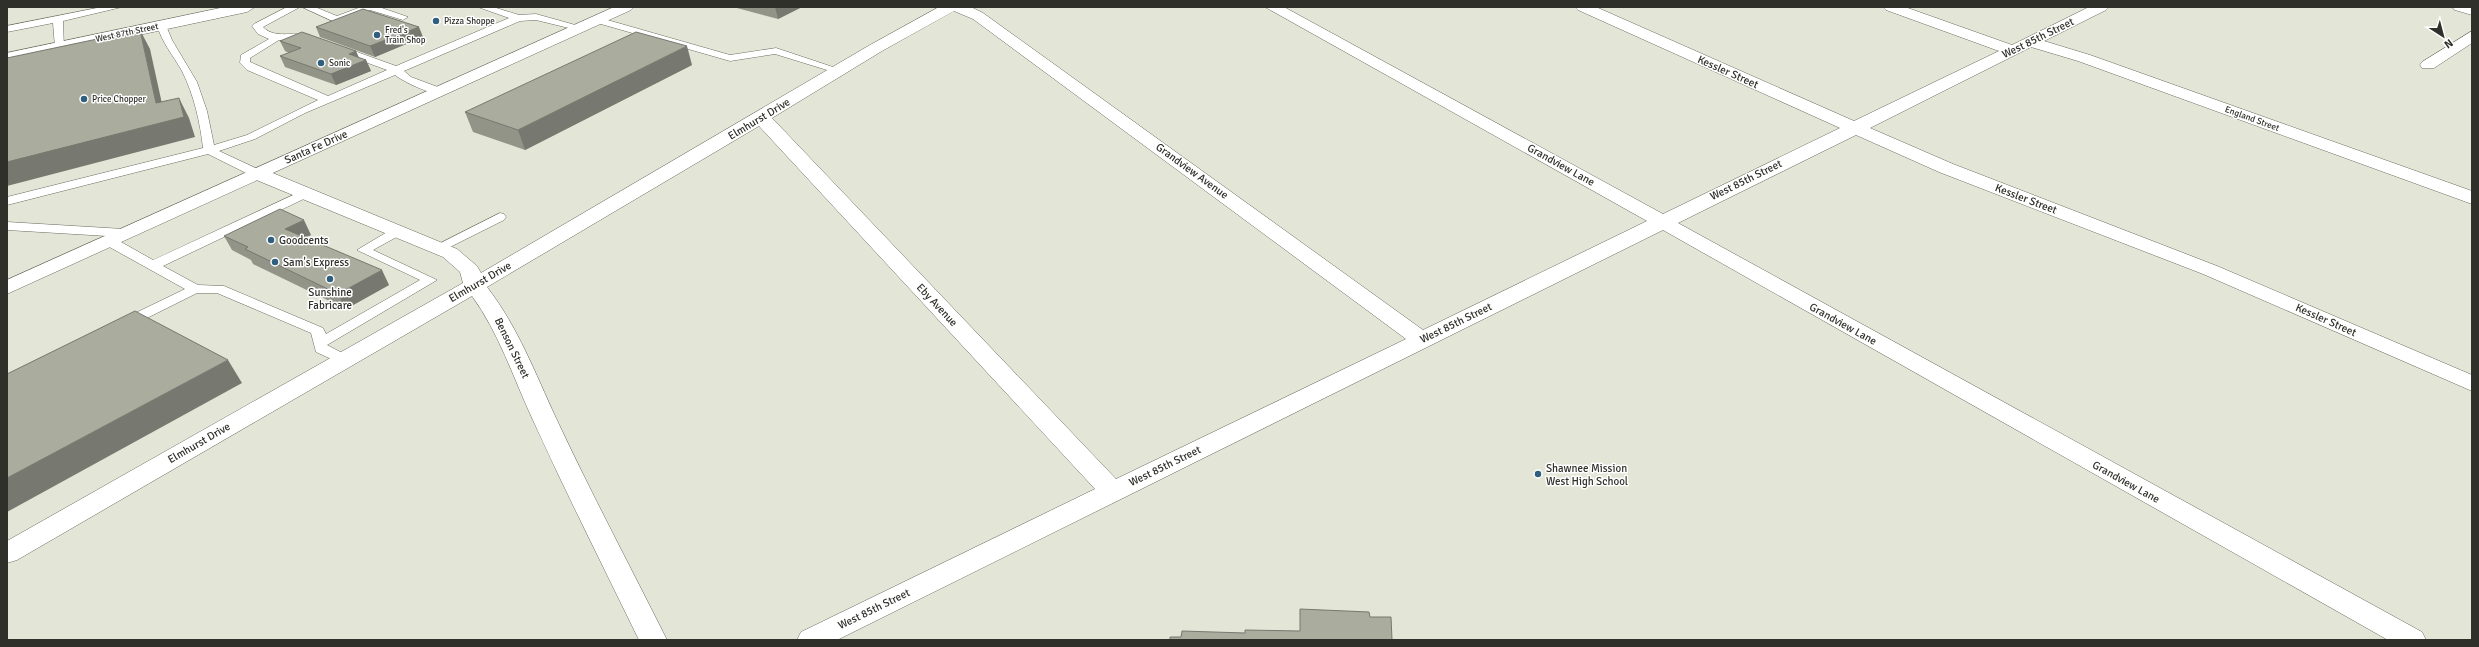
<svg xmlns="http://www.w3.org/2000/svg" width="2479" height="647" font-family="Signika,sans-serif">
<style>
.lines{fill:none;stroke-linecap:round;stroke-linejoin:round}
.lane-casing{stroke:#6a6c5f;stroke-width:1}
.street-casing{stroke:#6a6c5f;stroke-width:1}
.secondary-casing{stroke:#6a6c5f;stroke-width:1}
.lane{fill:#fff;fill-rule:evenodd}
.street{fill:#fff;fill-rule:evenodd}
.secondary{fill:#fff;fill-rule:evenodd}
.wall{fill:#929488}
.shaded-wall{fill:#77786f}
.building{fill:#aaac9e;stroke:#77786f}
.poi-dot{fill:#305f7e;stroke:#fff;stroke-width:1.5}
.labels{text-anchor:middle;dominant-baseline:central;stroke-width:3;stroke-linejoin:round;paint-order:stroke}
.far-poi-label{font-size:9px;fill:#2f302a;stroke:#fff;text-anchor:start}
.far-street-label{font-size:9px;fill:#2f302a;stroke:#fff}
.street-label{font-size:11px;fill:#2f302a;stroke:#fff}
.poi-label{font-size:11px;fill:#2f302a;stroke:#fff;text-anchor:start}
</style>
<rect width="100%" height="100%" fill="#e3e5d6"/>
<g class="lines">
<defs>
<g id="lane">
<polygon points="102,7 122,7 63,21 64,49 56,49 55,47 53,23 7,32 7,26"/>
<path d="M 287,7 L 300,7 L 263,27 C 277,42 304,27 314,38 L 309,41 L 279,40 L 250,58 L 250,62 L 328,96 L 387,70 L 338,52 L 338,48 L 346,48 L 396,66 L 509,18 L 478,7 L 493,7 L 519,15 L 536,14 L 586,28 L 581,31 L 536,20 L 520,21 L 404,71 L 411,77 L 443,89 L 443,93 C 432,96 404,82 395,75 L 305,113 L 255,139 L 219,151 L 260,170 L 262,173 L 260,176 L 252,176 L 208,154 L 7,205 L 7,197 L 203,148 C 200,122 194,95 182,71 C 173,55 162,43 157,25 L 159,23 L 165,23 L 172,40 L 197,82 L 207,111 L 214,145 L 247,135 L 318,100 L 247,70 L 240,63 L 241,55 L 269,39 L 258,34 L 252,26 L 254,24 Z"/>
<polygon points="302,7 315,7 337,16 361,7 379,7 408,17 403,20 370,10 337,23"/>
<polygon points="597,17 730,55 776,48 845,71 840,74 775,54 730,61 594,22 592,20"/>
<polygon points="306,189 310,190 312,193 310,196 163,266 198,285 224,286 323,328 326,334 420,280 357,250 394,228 402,228 404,231 402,234 373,250 437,280 327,345 350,357 352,360 350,363 340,363 316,352 311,333 217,293 197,293 131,326 121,326 119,323 121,320 185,289 104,244 103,241 104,238 114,238 153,260"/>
<polygon points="500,213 504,214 506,217 504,220 442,251 437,252 431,248"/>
<polygon points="7,222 124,229 130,233 124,237 7,230"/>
</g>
<g id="street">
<path d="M 939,7 L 971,7 L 983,13 L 1423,330 L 1647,221 L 1265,7 L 1284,7 L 1663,214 L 1840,128 L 1578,10 L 1575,7 L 1596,7 L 1854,121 L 1999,51 L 1886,10 L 1883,7 L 1905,7 L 2012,45 L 2089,7 L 2109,7 L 2106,10 L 2044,41 L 2090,55 L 2472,191 L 2472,204 L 2078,61 L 2031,47 L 1870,128 L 1953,164 L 2217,266 L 2472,375 L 2472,391 L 2203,274 L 1939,172 L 1856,135 L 1678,223 L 2422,632 L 2426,640 L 2388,640 L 1663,230 L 837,640 L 797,640 L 801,632 L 1095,489 L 759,126 L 487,287 C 518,327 535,373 556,418 C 591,493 630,566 667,640 L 639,640 C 603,566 566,493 532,418 C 513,377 499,333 472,296 L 17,560 L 7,563 L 7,541 L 463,283 L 460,272 L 443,257 L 249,177 L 247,173 L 249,169 L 263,169 L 457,249 L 477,266 L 481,273 L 870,45 ZM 954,11 L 973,19 L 1406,339 L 1116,479 L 772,118 L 882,51 Z"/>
<polygon points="2472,31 2472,43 2434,68 2422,68 2420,65 2422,62"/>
</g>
<g id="secondary">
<polygon points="225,7 255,7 247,12 7,63 7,53"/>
<polygon points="614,7 634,7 631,10 7,294 7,280"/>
<polygon points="2452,7 2472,7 2472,15 2455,10"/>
</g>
</defs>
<!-- lane casing -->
<use href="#lane" class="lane-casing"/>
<!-- street casing -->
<use href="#street" class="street-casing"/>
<!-- secondary casing -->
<use href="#secondary" class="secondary-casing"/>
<!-- lane -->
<use href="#lane" class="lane"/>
<!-- street -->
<use href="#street" class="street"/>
<!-- secondary -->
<use href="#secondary" class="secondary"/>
</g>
<!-- wall -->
<g class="wall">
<polygon points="733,7 802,7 778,19"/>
<polygon points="316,27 423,37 375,57 320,37"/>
<polygon points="280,41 359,58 366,60 371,71 336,85 285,67 280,56 289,53 285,51"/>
<polygon points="692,65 525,150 473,132 465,112"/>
<polygon points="311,235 305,237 389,285 346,309 253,264 251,260 232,250 224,236"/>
</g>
<!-- shaded-wall -->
<g class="shaded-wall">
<polygon points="775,7 802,7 778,19"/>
<polygon points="419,27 423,37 375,57 370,46"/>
<polygon points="140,30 150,49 166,122 179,98 189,118 195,137 7,186 7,162 156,103"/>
<polygon points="687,46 692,65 525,150 518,130"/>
<polygon points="356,51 361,62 366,60 371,71 336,85 331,74 349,54"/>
<polygon points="304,220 311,235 293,243 285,229"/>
<polygon points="382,270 389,285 346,309 338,294"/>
<polygon points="228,360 242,383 7,512 7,478"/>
</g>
<!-- building -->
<g class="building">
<polygon points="363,9 419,27 370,46 316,27"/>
<polygon points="140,30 156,103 179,98 184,117 7,162 7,58"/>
<polygon points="302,32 356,51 349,54 366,60 331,74 280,56 301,48 280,41"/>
<polygon points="636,32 687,46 518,130 465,112"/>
<polygon points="280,209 304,220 285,229 382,270 338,294 245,249 248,247 224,236"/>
<polygon points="135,311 228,360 7,478 7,374"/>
<polygon points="1300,609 1369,612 1370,617 1391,617 1392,640 1170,640 1170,637 1181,637 1182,631 1245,633 1245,630 1300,631"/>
</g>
<!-- markers -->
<g class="poi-dot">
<circle cx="436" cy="21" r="4"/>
<circle cx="377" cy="35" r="4"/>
<circle cx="321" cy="63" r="4"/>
<circle cx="84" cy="99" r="4"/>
<circle cx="271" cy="240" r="4"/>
<circle cx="275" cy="262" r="4"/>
<circle cx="330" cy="279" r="4"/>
<circle cx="1538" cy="474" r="4"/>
</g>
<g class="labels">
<!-- far-poi labels -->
<g class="far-poi-label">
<text x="444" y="21">Pizza Shoppe</text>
<text x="385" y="30">Fred's<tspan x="385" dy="10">Train Shop</tspan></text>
<text x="329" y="63">Sonic</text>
<text x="92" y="99">Price Chopper</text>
</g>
<!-- far-street labels -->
<g class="far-street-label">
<text transform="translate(127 33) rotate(-12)">West 87th Street</text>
<text transform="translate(2252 119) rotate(20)">England Street</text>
</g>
<!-- street labels -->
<g class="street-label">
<text transform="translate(2038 38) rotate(-26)">West 85th Street</text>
<text transform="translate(1728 72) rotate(24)">Kessler Street</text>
<text transform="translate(759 119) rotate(-31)">Elmhurst Drive</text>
<text transform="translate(316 147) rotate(-24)">Santa Fe Drive</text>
<text transform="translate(1561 165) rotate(29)">Grandview Lane</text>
<text transform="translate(1192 171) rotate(36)">Grandview Avenue</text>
<text transform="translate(1746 180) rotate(-26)">West 85th Street</text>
<text transform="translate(2026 199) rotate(21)">Kessler Street</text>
<text transform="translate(480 282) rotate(-30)">Elmhurst Drive</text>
<text transform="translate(937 305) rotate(47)">Eby Avenue</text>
<text transform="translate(2326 320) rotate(24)">Kessler Street</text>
<text transform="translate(1456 323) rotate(-26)">West 85th Street</text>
<text transform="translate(1843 324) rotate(29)">Grandview Lane</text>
<text transform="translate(512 348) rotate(64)">Benson Street</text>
<text transform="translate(199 443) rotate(-30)">Elmhurst Drive</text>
<text transform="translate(1165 466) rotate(-26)">West 85th Street</text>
<text transform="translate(2126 482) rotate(29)">Grandview Lane</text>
<text transform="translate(874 609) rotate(-26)">West 85th Street</text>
</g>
<!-- poi labels -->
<g class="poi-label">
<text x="279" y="240">Goodcents</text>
<text x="283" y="262">Sam's Express</text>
<text x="330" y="292" text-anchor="middle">Sunshine<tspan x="330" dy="13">Fabricare</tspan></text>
<text x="1546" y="468">Shawnee Mission<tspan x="1546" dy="13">West High School</tspan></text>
</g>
</g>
<!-- border -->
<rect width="2479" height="647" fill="none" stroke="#2f302a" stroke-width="16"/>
<!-- north arrow -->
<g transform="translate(2443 36) rotate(144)" stroke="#ffffff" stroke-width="3" paint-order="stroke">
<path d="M0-3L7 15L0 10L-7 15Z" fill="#2f302a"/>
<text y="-6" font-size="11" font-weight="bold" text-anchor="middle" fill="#2f302a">N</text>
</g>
</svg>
